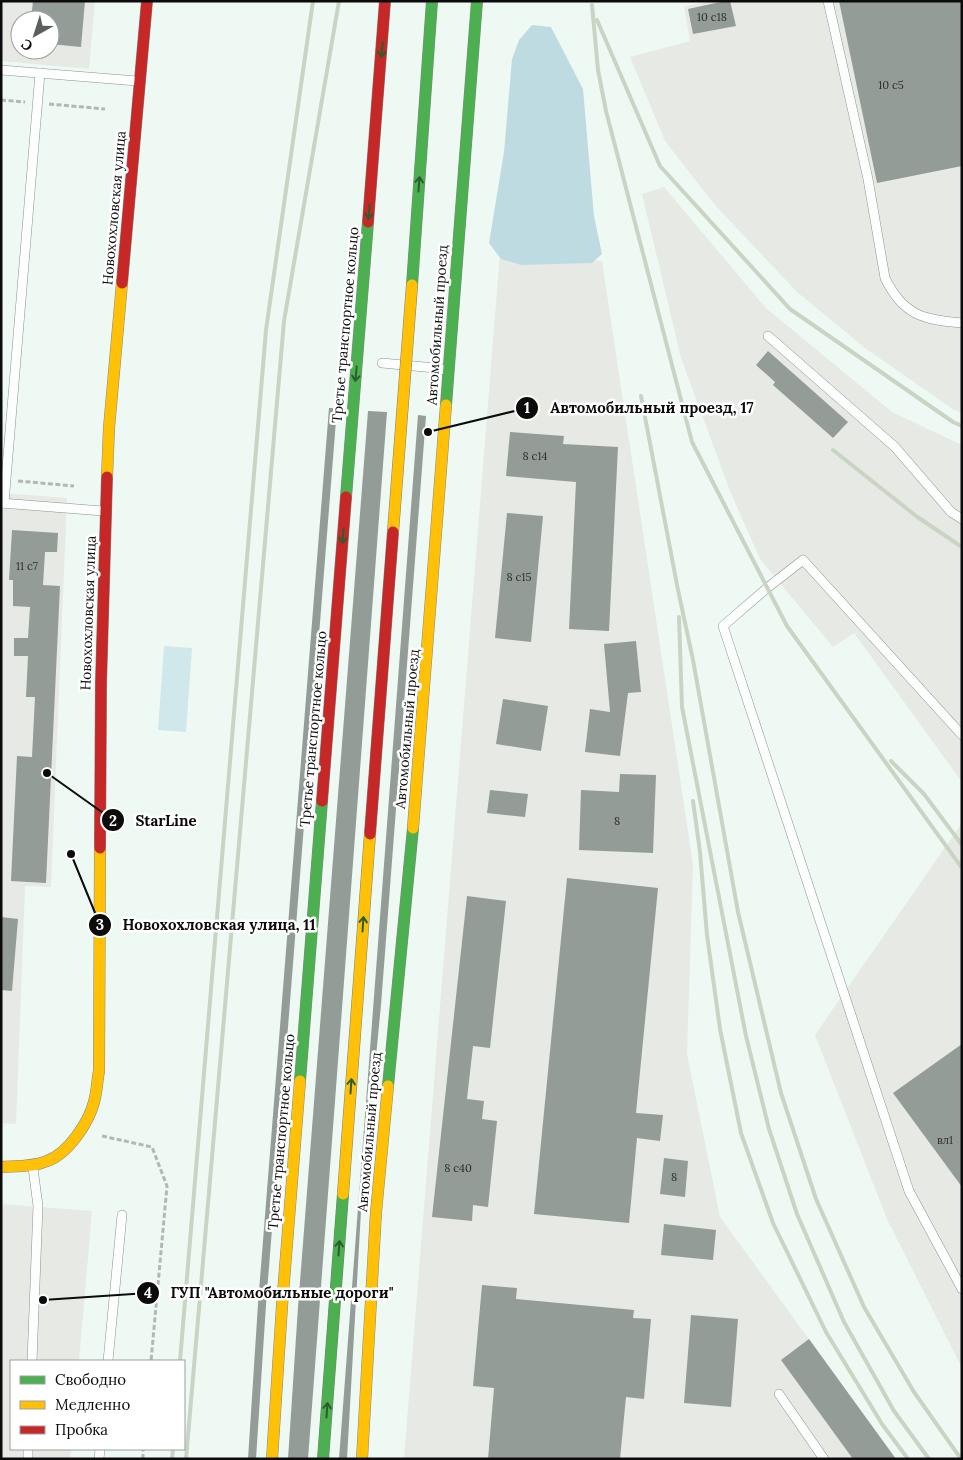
<svg xmlns="http://www.w3.org/2000/svg" width="963" height="1460" font-family="Lora,serif">
<style>
.industrial{fill:#e7e9e4;fill-rule:evenodd}
.green{fill:#d0e8eb}
.forest{fill:#bfdbe2}
.building{fill:#949c98}
.lines{fill:none;stroke-linecap:round;stroke-linejoin:round}
.lane-casing{stroke:#8d9290;stroke-width:10}
.fast-casing{stroke:#848987;stroke-width:12}
.slow-casing{stroke:#848987;stroke-width:12}
.jam-casing{stroke:#848987;stroke-width:12}
.path{stroke:#b5b7b6;stroke-width:3;stroke-dasharray:5 2.5;stroke-linecap:butt}
.lane{stroke:#fcfefd;stroke-width:9}
.fast{stroke:#4caf50;stroke-width:11}
.slow{stroke:#ffc107;stroke-width:11}
.jam{stroke:#c62828;stroke-width:11}
.rail{stroke:#c9d4c4;stroke-width:4}
.fast-bridge-casing{stroke:#7a7f7d;stroke-width:12;stroke-linecap:butt}
.slow-bridge-casing{stroke:#7a7f7d;stroke-width:12;stroke-linecap:butt}
.jam-bridge-casing{stroke:#7a7f7d;stroke-width:12;stroke-linecap:butt}
.fast-bridge{stroke:#4caf50;stroke-width:11}
.slow-bridge{stroke:#ffc107;stroke-width:11}
.jam-bridge{stroke:#c62828;stroke-width:11}
.oneway{stroke:#2c5d2e}
.labels{text-anchor:middle;dominant-baseline:central;stroke-width:5;stroke-linejoin:round;paint-order:stroke}
.number-label{font-size:11px;fill:#2d2f2e}
.street-label{font-size:14px;fill:#0b0b0b;stroke:#fff}
.leader{fill:none;stroke:#0b0b0b;stroke-width:2}
.callout-dot{fill:#0b0b0b;stroke:#fff;stroke-width:2}
.mark-label{font-size:15px;text-anchor:middle;font-weight:bold;fill:#fff}
.callout-label{font-size:15px;text-anchor:middle;font-weight:bold;fill:#0b0b0b;stroke:#fff;stroke-width:5;stroke-linejoin:round;paint-order:stroke}
</style>
<rect width="100%" height="100%" fill="#eef9f4"/>
<!-- industrial -->
<g class="industrial">
<path d="M 1,1 L 95,1 L 89,69 L 1,61 ZM 20,20 L 50,20 L 50,50 L 20,50 Z"/>
<polygon points="714,1 962,1 962,413 954,410 865,348 797,292 714,204 665,141 630,57 690,41 684,6"/>
<polygon points="664,187 766,308 892,412 962,445 962,782 854,633 833,647 760,559 730,491 681,358 642,194"/>
<polygon points="500,253 602,261 693,864 687,1054 720,1217 896,1459 404,1459"/>
<polygon points="1,493 67,498 51,887 25,886 16,1124 1,1123"/>
<polygon points="962,823 962,1368 887,1219 815,1035"/>
<polygon points="1,1204 92,1211 79,1361 11,1361 11,1449 71,1449 70,1459 1,1459"/>
</g>
<!-- green -->
<polygon class="green" points="164,646 192,648 186,732 158,730"/>
<!-- forest -->
<polygon class="forest" points="532,25 551,27 583,89 594,216 602,254 592,263 521,265 501,259 489,243 504,152 512,59 519,40"/>
<!-- building -->
<g class="building">
<polygon points="33,1 85,1 81,47 50,44 50,20 31,20"/>
<polygon points="725,1 730,1 736,26 693,34 688,9"/>
<polygon points="839,1 962,1 962,166 877,183"/>
<polygon points="768,351 848,422 833,438 773,385 775,382 756,365"/>
<polygon points="329,408 337,408 266,1305 256,1459 248,1459 258,1304"/>
<polygon points="368,411 387,412 308,1459 288,1459 298,1307"/>
<polygon points="418,415 426,416 381,1005 361,1211 347,1459 339,1459"/>
<polygon points="510,432 564,436 563,444 618,447 609,631 569,629 576,482 506,476"/>
<polygon points="507,513 543,516 531,642 495,638"/>
<polygon points="12,530 58,533 57,552 45,552 43,585 60,586 46,883 11,881 17,756 32,757 35,697 26,697 28,656 14,656 14,638 28,638 30,607 13,606 13,580 9,580"/>
<polygon points="636,641 641,692 628,693 620,756 585,752 590,709 610,712 604,644"/>
<polygon points="503,699 548,706 541,751 496,744"/>
<polygon points="620,774 656,775 653,853 579,850 581,790 619,792"/>
<polygon points="490,790 528,794 525,817 487,813"/>
<polygon points="567,878 658,888 636,1113 663,1115 660,1141 637,1138 629,1223 534,1214"/>
<polygon points="467,896 506,901 490,1048 473,1046 467,1099 484,1101 482,1119 497,1121 488,1207 473,1205 472,1221 432,1217"/>
<polygon points="1,917 18,919 12,991 1,990"/>
<polygon points="962,1044 962,1187 893,1093"/>
<polygon points="664,1158 688,1161 685,1197 660,1194"/>
<polygon points="664,1224 716,1230 713,1260 661,1255"/>
<polygon points="482,1285 517,1288 516,1299 634,1310 633,1318 651,1319 644,1399 626,1397 620,1459 488,1459 494,1388 473,1386"/>
<polygon points="691,1315 738,1319 731,1407 684,1403"/>
<polygon points="809,1339 896,1459 853,1459 781,1360"/>
</g>
<g class="lines">
<defs>
<g id="lane">
<path d="M 828,1 L 868,179 L 885,278 C 903,315 923,320 962,323"/>
<polyline points="1,70 137,81"/>
<polyline points="768,336 895,447 951,512 962,519"/>
<polyline points="382,363 435,368 446,370"/>
<polyline points="1,503 103,511"/>
<polyline points="4,503 40,73"/>
<polyline points="962,735 803,560 767,588 723,626 909,1191 962,1289"/>
<polyline points="32,1361 38,1206 33,1168"/>
<polyline points="108,1361 122,1215"/>
<polyline points="779,1394 824,1459"/>
<polyline points="28,1459 28,1449"/>
<polyline points="99,1459 100,1449"/>
</g>
<g id="fast">
<polyline points="412,285 432,1"/>
<polyline points="446,405 477,1"/>
<polyline points="346,497 368,222"/>
<polyline points="300,1081 322,801"/>
<polyline points="388,1086 413,828"/>
</g>
<g id="slow">
<polyline points="107,477 109,428 122,283"/>
<polyline points="413,828 446,405"/>
<path d="M 1,1167 C 16,1166 33,1167 47,1161 C 68,1154 89,1122 94,1102 C 97,1092 97,1081 99,1071 L 100,848"/>
<polyline points="272,1459 282,1306 300,1081"/>
<polyline points="362,1459 376,1212 388,1086"/>
</g>
<g id="jam">
<polyline points="368,222 385,1"/>
<polyline points="122,283 147,1"/>
<polyline points="322,801 346,497"/>
<polyline points="100,848 101,683 107,477"/>
</g>
</defs>
<!-- lane casing -->
<use href="#lane" class="lane-casing"/>
<!-- fast casing -->
<use href="#fast" class="fast-casing"/>
<!-- slow casing -->
<use href="#slow" class="slow-casing"/>
<!-- jam casing -->
<use href="#jam" class="jam-casing"/>
<!-- path -->
<g class="path">
<polyline points="1,100 25,102"/>
<polyline points="49,104 105,109"/>
<polyline points="18,481 74,486"/>
<polyline points="102,1136 152,1147 167,1186 151,1361"/>
<polyline points="143,1459 143,1449"/>
</g>
<!-- lane -->
<use href="#lane" class="lane"/>
<!-- fast -->
<use href="#fast" class="fast"/>
<!-- slow -->
<use href="#slow" class="slow"/>
<!-- jam -->
<use href="#jam" class="jam"/>
<!-- rail -->
<g class="rail">
<polyline points="592,5 598,70 606,111 692,442 787,626 962,868"/>
<polyline points="597,20 660,166 790,309 953,422 962,426"/>
<polyline points="641,396 678,590 693,660 738,912 781,1093 816,1199 864,1307 914,1392 961,1459"/>
<polyline points="833,450 916,516 962,547"/>
<polyline points="679,617 682,707 746,1036 769,1129 797,1214 844,1322 894,1411 929,1459"/>
<polyline points="891,761 924,794 962,845"/>
<polyline points="693,801 700,852 707,935 720,1029 741,1133 773,1223 826,1332 882,1424 908,1459"/>
<polyline points="180,1361 266,330 313,1"/>
<polyline points="172,1459 173,1449"/>
<polyline points="186,1459 284,321 339,1"/>
</g>
<defs>
<polyline id="fast-bridge" points="323,1459 343,1194"/>
<g id="slow-bridge">
<polyline points="393,532 412,285"/>
<polyline points="343,1194 370,834"/>
</g>
<polyline id="jam-bridge" points="370,834 393,532"/>
</defs>
<!-- fast-bridge casing -->
<use href="#fast-bridge" class="fast-bridge-casing"/>
<!-- slow-bridge casing -->
<use href="#slow-bridge" class="slow-bridge-casing"/>
<!-- jam-bridge casing -->
<use href="#jam-bridge" class="jam-bridge-casing"/>
<!-- fast-bridge -->
<use href="#fast-bridge" class="fast-bridge"/>
<!-- slow-bridge -->
<use href="#slow-bridge" class="slow-bridge"/>
<!-- jam-bridge -->
<use href="#jam-bridge" class="jam-bridge"/>
</g>
<!-- one-way arrows -->
<defs><path id="oneway-shaft" d="M-6 0H5M1.5-3L5.5 0L1.5 3" fill="none" stroke-width="1.6" stroke-linecap="round" stroke-linejoin="round" transform="scale(1.25)"/></defs>
<g class="oneway">
<use href="#oneway-shaft" transform="translate(382 50) rotate(95)"/>
<use href="#oneway-shaft" transform="translate(419 184) rotate(-86)"/>
<use href="#oneway-shaft" transform="translate(369 212) rotate(95)"/>
<use href="#oneway-shaft" transform="translate(356 374) rotate(95)"/>
<use href="#oneway-shaft" transform="translate(343 536) rotate(95)"/>
<use href="#oneway-shaft" transform="translate(363 924) rotate(-86)"/>
<use href="#oneway-shaft" transform="translate(351 1086) rotate(-86)"/>
<use href="#oneway-shaft" transform="translate(339 1248) rotate(-86)"/>
<use href="#oneway-shaft" transform="translate(327 1410) rotate(-86)"/>
</g>
<g class="labels">
<!-- number labels -->
<g class="number-label">
<text x="712" y="17">10 с18</text>
<text x="891" y="85">10 с5</text>
<text x="535" y="456">8 с14</text>
<text x="27" y="566">11 с7</text>
<text x="519" y="577">8 с15</text>
<text x="617" y="821">8</text>
<text x="945" y="1140">вл1</text>
<text x="458" y="1168">8 с40</text>
<text x="674" y="1177">8</text>
</g>
<!-- street labels -->
<g class="street-label">
<text transform="translate(114 208) rotate(-85)">Новохохловская улица</text>
<text transform="translate(345 325) rotate(-85)">Третье транспортное кольцо</text>
<text transform="translate(437 325) rotate(-86)">Автомобильный проезд</text>
<text transform="translate(88 613) rotate(-88)">Новохохловская улица</text>
<text transform="translate(313 729) rotate(-85)">Третье транспортное кольцо</text>
<text transform="translate(407 729) rotate(-85)">Автомобильный проезд</text>
<text transform="translate(281 1132) rotate(-85)">Третье транспортное кольцо</text>
<text transform="translate(369 1132) rotate(-85)">Автомобильный проезд</text>
</g>
</g>
<!-- callouts -->
<path class="leader" d="M428 432L527 408M47 773L113 820M71 854L100 925M43 1300L148 1293"/>
<g class="callout-dot">
<circle cx="428" cy="432" r="5"/>
<circle cx="47" cy="773" r="5"/>
<circle cx="71" cy="854" r="5"/>
<circle cx="43" cy="1300" r="5"/>
<circle cx="527" cy="408" r="12"/>
<circle cx="113" cy="820" r="12"/>
<circle cx="100" cy="925" r="12"/>
<circle cx="148" cy="1293" r="12"/>
</g>
<g class="mark-label">
<text x="527" y="413">1</text>
<text x="113" y="826">2</text>
<text x="100" y="930">3</text>
<text x="148" y="1298">4</text>
</g>
<g class="callout-label">
<text x="652" y="413">Автомобильный проезд, 17</text>
<text x="166" y="826">StarLine</text>
<text x="219" y="930">Новохохловская улица, 11</text>
<text x="282" y="1298">ГУП "Автомобильные дороги"</text>
</g>
<!-- border -->
<rect width="963" height="1460" fill="none" stroke="#0b0b0b" stroke-width="5"/>
<!-- legend -->
<rect x="10" y="1360" width="175" height="90" fill="#ffffff" stroke="#9d9d9d"/>
<rect x="20" y="1376" width="25" height="8" fill="#4caf50" stroke="#9d9d9d"/>
<text x="55" y="1385" font-size="15" fill="#0b0b0b">Свободно</text>
<rect x="20" y="1401" width="25" height="8" fill="#ffc107" stroke="#9d9d9d"/>
<text x="55" y="1410" font-size="15" fill="#0b0b0b">Медленно</text>
<rect x="20" y="1426" width="25" height="8" fill="#c62828" stroke="#9d9d9d"/>
<text x="55" y="1435" font-size="15" fill="#0b0b0b">Пробка</text>
<!-- north arrow -->
<g transform="translate(35 35) rotate(219)"><circle r="24" fill="#ffffff" stroke="#9d9d9d"/>
<path d="M0-4L9 19L0 12L-9 19Z" fill="#5a5e5d"/>
<text y="-8" font-size="14" font-weight="bold" text-anchor="middle" fill="#0b0b0b">С</text>
</g>
</svg>
